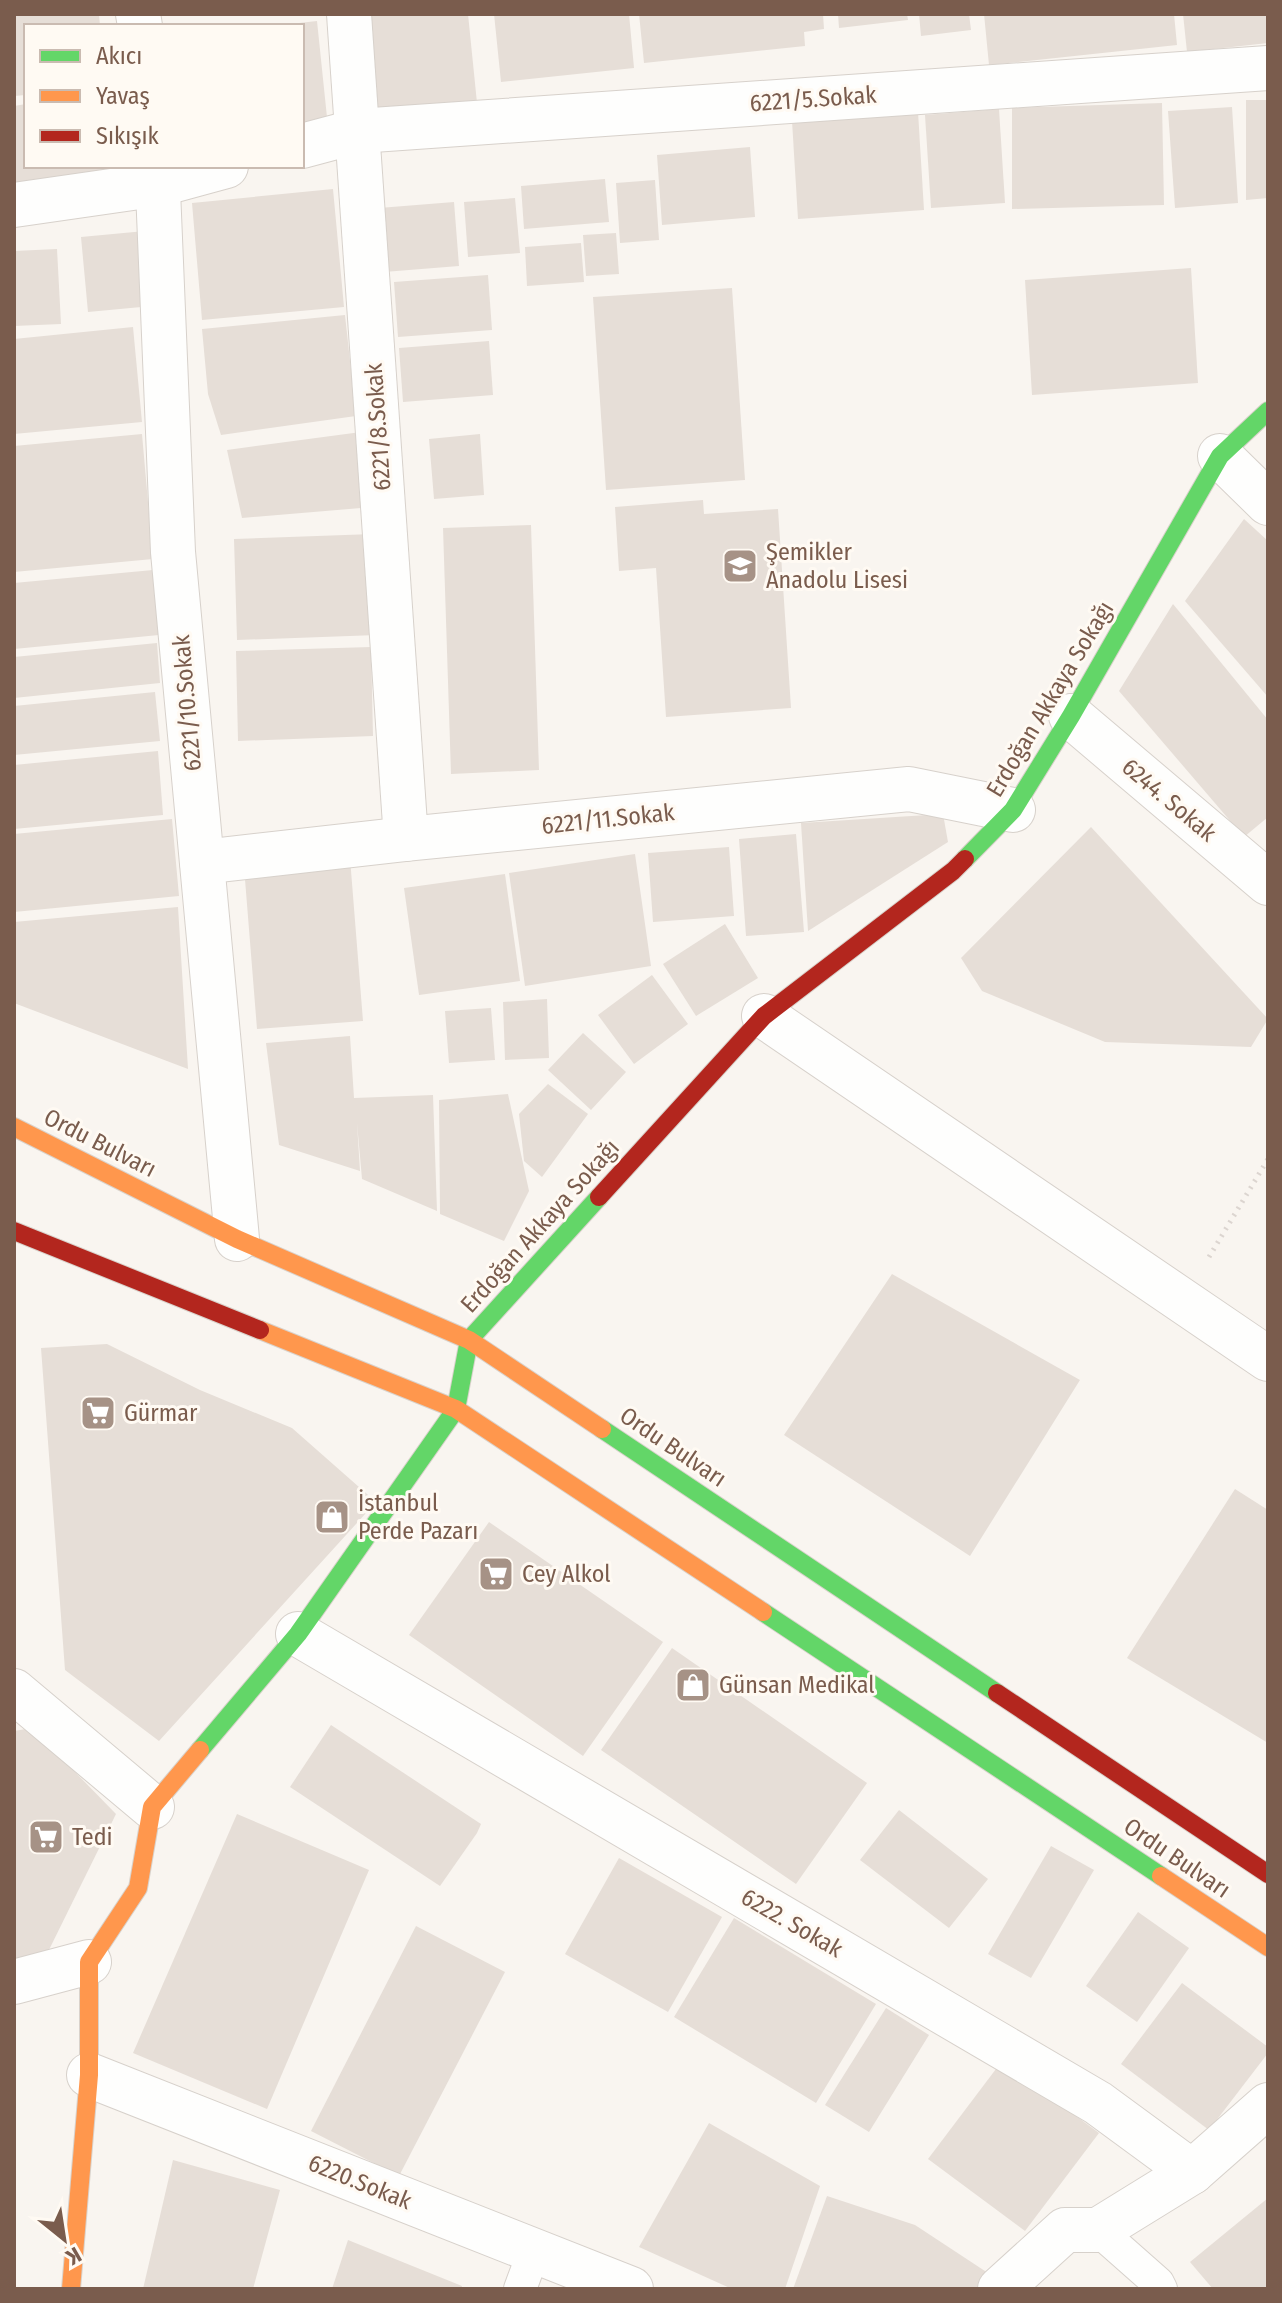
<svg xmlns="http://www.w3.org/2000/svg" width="1282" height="2303" font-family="'Fira Sans Condensed',sans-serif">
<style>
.building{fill:#e6ded7}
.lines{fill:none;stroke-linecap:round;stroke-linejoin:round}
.lane-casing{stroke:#d7d1cb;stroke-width:34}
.street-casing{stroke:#d7d1cb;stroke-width:46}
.fast-casing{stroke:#d9d2cb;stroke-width:20}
.slow-casing{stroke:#d9d2cb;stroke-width:20}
.jam-casing{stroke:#d9d2cb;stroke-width:20}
.path{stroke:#dcd5d0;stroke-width:5;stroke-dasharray:2 6;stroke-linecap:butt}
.lane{stroke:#fefefd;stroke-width:32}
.street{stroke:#fefefd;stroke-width:44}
.fast{stroke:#63d668;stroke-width:18}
.slow{stroke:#ff974d;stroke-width:18}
.jam{stroke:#b3261e;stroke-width:18}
.labels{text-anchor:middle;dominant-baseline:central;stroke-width:6;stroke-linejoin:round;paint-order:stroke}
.street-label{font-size:24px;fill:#7a5c4d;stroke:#fffaf3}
.poi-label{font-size:24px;fill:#7a5c4d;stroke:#fffaf3;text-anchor:start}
</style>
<rect width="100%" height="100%" fill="#f9f5f0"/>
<!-- building -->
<g class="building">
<polygon points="14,14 99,14 100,26 26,26 26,95 14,96"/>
<polygon points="367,14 468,14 477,103 377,114"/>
<polygon points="494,14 629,14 634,68 501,82"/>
<polygon points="639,14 823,14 824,29 804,32 805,46 644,63"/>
<polygon points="838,14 907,14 908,20 839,28"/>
<polygon points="919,14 969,14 971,30 921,36"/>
<polygon points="984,14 1174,14 1177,45 989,65"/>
<polygon points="1183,14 1268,14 1268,43 1187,52"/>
<polygon points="317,21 328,127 302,130 302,26 291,26 290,24"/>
<polygon points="1246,100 1268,100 1268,198 1246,200"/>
<polygon points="1162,103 1164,205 1012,209 1012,108"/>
<polygon points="26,104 26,166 114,166 115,176 14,187 14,106"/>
<polygon points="1232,107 1238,203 1175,208 1168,111"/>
<polygon points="999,109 1005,203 931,208 925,115"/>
<polygon points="918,112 924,210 798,219 792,121"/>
<polygon points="750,147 755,217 662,225 657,155"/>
<polygon points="605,179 609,222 524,229 521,186"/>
<polygon points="655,180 659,240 620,243 616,183"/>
<polygon points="333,189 344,307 202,320 192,203"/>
<polygon points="515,198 520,253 468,257 464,202"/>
<polygon points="454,202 459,266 384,272 379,208"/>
<polygon points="145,231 152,306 88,312 81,237"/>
<polygon points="616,233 619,274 586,276 583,235"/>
<polygon points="581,243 584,282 527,286 525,247"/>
<polygon points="57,249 61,324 14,326 14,251"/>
<polygon points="1191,268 1198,383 1032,395 1025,280"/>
<polygon points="488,275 492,330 398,337 394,282"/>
<polygon points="732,288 745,480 606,490 593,297"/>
<polygon points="345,315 356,416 221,435 208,394 202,329"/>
<polygon points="133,327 142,422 14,434 14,339"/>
<polygon points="489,341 493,395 403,402 399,348"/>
<polygon points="361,432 361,508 242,518 227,450"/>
<polygon points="142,434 153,559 14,572 14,446"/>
<polygon points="480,434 484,495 434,499 429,439"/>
<polygon points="703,500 704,514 778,509 791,708 666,717 656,568 619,571 615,507"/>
<polygon points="1244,519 1268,541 1268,697 1185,601"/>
<polygon points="531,525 539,770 451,774 443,528"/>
<polygon points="373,534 377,635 237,640 234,539"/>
<polygon points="153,570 159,635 14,649 14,583"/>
<polygon points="1173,604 1268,720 1268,817 1244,837 1119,691"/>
<polygon points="157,643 160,683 14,698 14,657"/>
<polygon points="371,647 373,736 238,741 236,651"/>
<polygon points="155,692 160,741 14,755 14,706"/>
<polygon points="158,751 163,815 14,829 14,765"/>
<polygon points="943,814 948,842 808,931 801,823"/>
<polygon points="172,819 179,896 14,912 14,834"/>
<polygon points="1091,827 1268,1019 1251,1047 1105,1042 982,991 961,958"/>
<polygon points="796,834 804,932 746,936 739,839"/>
<polygon points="729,847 734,916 653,922 648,853"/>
<polygon points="635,854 651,966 525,986 509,873"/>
<polygon points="350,858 363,1021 257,1029 244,867"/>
<polygon points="505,874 520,981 419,995 404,888"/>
<polygon points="178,907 188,1069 14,1003 14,922"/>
<polygon points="725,924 758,978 696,1016 663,964"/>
<polygon points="652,975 688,1024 634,1064 598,1015"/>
<polygon points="547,999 549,1058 505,1060 503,1002"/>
<polygon points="491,1008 495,1060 449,1063 445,1011"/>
<polygon points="583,1033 626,1072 591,1110 548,1070"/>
<polygon points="350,1036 354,1098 433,1095 437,1211 362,1179 357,1123 360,1171 279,1145 266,1043"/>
<polygon points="548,1084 588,1114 542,1177 524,1161 519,1114"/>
<polygon points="508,1094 529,1191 504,1241 440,1214 439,1100"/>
<polygon points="892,1274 1080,1380 970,1556 784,1435"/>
<polygon points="107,1344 200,1390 292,1428 376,1502 159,1741 65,1670 41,1348"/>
<polygon points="1235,1489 1268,1510 1268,1743 1127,1658"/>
<polygon points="489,1522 663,1642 583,1756 409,1635"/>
<polygon points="672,1648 867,1783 796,1884 601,1750"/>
<polygon points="331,1725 481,1824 477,1833 440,1886 290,1787"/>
<polygon points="32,1728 116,1814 42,1964 14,1971 14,1731"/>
<polygon points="899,1810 988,1879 949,1928 860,1860"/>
<polygon points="237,1814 369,1870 267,2109 133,2053"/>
<polygon points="1051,1846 1094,1870 1031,1978 988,1954"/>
<polygon points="619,1858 722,1917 668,2012 565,1954"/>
<polygon points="1138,1912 1189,1948 1137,2022 1086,1986"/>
<polygon points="734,1918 876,2004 816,2103 674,2017"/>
<polygon points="416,1926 505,1972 399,2176 311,2131"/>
<polygon points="1182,1983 1268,2047 1268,2053 1209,2130 1121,2064"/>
<polygon points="886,2008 929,2035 869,2132 825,2105"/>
<polygon points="1002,2061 1099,2133 1025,2231 928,2159"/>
<polygon points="709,2123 820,2186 785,2289 732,2289 639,2247"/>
<polygon points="173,2160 280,2190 253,2289 143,2289"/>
<polygon points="827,2196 915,2225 991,2275 979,2289 793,2289"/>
<polygon points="1268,2198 1268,2289 1213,2289 1190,2262"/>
<polygon points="348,2240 462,2286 461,2289 332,2289"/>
</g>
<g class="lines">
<defs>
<g id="lane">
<polyline points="1098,2230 1158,2283 1161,2289"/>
<polyline points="520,2289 534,2251"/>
</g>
<g id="street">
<polyline points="138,14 140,26"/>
<polyline points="349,14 406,839"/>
<polyline points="302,146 358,131 1268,68"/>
<polyline points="157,166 173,552 237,1239"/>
<polyline points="14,205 160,184 226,166"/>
<polyline points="1220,456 1268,503"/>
<polyline points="1071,716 1268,883"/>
<polyline points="202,862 406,839 909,789 1013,810"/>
<polyline points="764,1016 1268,1359"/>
<polyline points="298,1634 1098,2103 1192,2172 1268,2105"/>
<polyline points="14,1691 152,1807"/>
<polyline points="14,1982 89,1962"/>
<polyline points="89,2075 631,2289"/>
<polyline points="1000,2289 1065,2230 1098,2230 1192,2172"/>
</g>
<g id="fast">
<polyline points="965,859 1013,810 1071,716 1220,456 1268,411"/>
<polyline points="602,1429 997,1693"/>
<polyline points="763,1612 1161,1876"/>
<polyline points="200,1750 298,1634 456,1409 469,1340 599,1197"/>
</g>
<g id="slow">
<polyline points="14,1127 237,1239 469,1340 602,1429"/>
<polyline points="260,1330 456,1409 763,1612"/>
<polyline points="1161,1876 1268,1947"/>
<polyline points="71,2289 89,2075 89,1962 138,1888 152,1807 200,1750"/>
</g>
<g id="jam">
<polyline points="599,1197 764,1016 953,871 965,859"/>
<polyline points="14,1231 260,1330"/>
<polyline points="997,1693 1268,1874"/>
</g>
</defs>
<!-- lane casing -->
<use href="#lane" class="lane-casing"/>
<!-- street casing -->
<use href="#street" class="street-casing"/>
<!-- fast casing -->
<use href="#fast" class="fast-casing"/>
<!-- slow casing -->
<use href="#slow" class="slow-casing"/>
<!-- jam casing -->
<use href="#jam" class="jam-casing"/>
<!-- path -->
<polyline class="path" points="1209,1257 1268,1159"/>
<!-- lane -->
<use href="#lane" class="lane"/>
<!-- street -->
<use href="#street" class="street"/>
<!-- fast -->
<use href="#fast" class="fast"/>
<!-- slow -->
<use href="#slow" class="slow"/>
<!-- jam -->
<use href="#jam" class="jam"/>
</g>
<!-- icons -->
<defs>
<symbol id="school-square" viewBox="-11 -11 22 22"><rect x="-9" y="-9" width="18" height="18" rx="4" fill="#a69286" stroke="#fffaf3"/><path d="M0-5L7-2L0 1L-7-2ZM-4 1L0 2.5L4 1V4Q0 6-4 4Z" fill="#fff"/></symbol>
<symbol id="supermarket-square" viewBox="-11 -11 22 22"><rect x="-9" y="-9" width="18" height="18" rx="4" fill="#a69286" stroke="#fffaf3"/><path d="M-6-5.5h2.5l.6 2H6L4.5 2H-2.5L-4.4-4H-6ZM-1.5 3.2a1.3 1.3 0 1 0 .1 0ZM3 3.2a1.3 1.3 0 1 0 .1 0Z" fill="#fff"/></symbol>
<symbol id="shop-square" viewBox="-11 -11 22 22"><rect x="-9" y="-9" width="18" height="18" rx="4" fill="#a69286" stroke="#fffaf3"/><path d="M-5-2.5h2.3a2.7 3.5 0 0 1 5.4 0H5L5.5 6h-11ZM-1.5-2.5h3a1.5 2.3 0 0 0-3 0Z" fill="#fff"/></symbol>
</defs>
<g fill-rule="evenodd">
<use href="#school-square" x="720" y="546" width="40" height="40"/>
<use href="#supermarket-square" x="78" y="1393" width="40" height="40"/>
<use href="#shop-square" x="312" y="1497" width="40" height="40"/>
<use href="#supermarket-square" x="476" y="1554" width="40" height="40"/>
<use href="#shop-square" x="673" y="1665" width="40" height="40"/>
<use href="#supermarket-square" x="26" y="1817" width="40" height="40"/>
</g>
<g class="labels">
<!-- street labels -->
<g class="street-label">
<text transform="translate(813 99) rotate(-4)">6221/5.Sokak</text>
<text transform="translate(378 427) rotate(-94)">6221/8.Sokak</text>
<text transform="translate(1050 699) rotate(-59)">Erdoğan Akkaya Sokağı</text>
<text transform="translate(187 703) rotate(-95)">6221/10.Sokak</text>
<text transform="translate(1169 800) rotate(40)">6244. Sokak</text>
<text transform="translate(608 819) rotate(-6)">6221/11.Sokak</text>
<text transform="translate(100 1143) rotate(27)">Ordu Bulvarı</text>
<text transform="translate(540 1226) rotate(-48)">Erdoğan Akkaya Sokağı</text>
<text transform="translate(673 1447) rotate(34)">Ordu Bulvarı</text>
<text transform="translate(1177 1858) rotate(34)">Ordu Bulvarı</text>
<text transform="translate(792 1923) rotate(30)">6222. Sokak</text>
<text transform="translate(360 2182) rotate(22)">6220.Sokak</text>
</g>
<!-- poi labels -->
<g class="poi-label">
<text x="766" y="552">Şemikler<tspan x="766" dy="28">Anadolu Lisesi</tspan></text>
<text x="124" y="1413">Gürmar</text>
<text x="358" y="1503">İstanbul<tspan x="358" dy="28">Perde Pazarı</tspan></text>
<text x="522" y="1574">Cey Alkol</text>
<text x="719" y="1685">Günsan Medikal</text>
<text x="72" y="1837">Tedi</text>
</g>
</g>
<!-- border -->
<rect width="1282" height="2303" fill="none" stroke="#7a5c4d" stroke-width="32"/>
<!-- legend -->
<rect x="24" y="24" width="280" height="144" fill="#fffaf3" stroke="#cabbb1" stroke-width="2"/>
<rect x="40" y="50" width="40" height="12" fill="#63d668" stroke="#cabbb1" stroke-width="2"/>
<text x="96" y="64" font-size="24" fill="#7a5c4d">Akıcı</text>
<rect x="40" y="90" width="40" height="12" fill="#ff974d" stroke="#cabbb1" stroke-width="2"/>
<text x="96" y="104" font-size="24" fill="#7a5c4d">Yavaş</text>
<rect x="40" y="130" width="40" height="12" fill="#b3261e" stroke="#cabbb1" stroke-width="2"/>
<text x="96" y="144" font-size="24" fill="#7a5c4d">Sıkışık</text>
<!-- north arrow -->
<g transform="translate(64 2239) rotate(150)" stroke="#fffaf3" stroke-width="6" paint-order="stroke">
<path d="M0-6L14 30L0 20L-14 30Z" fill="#7a5c4d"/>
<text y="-12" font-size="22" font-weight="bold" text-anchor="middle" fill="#7a5c4d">K</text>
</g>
</svg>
